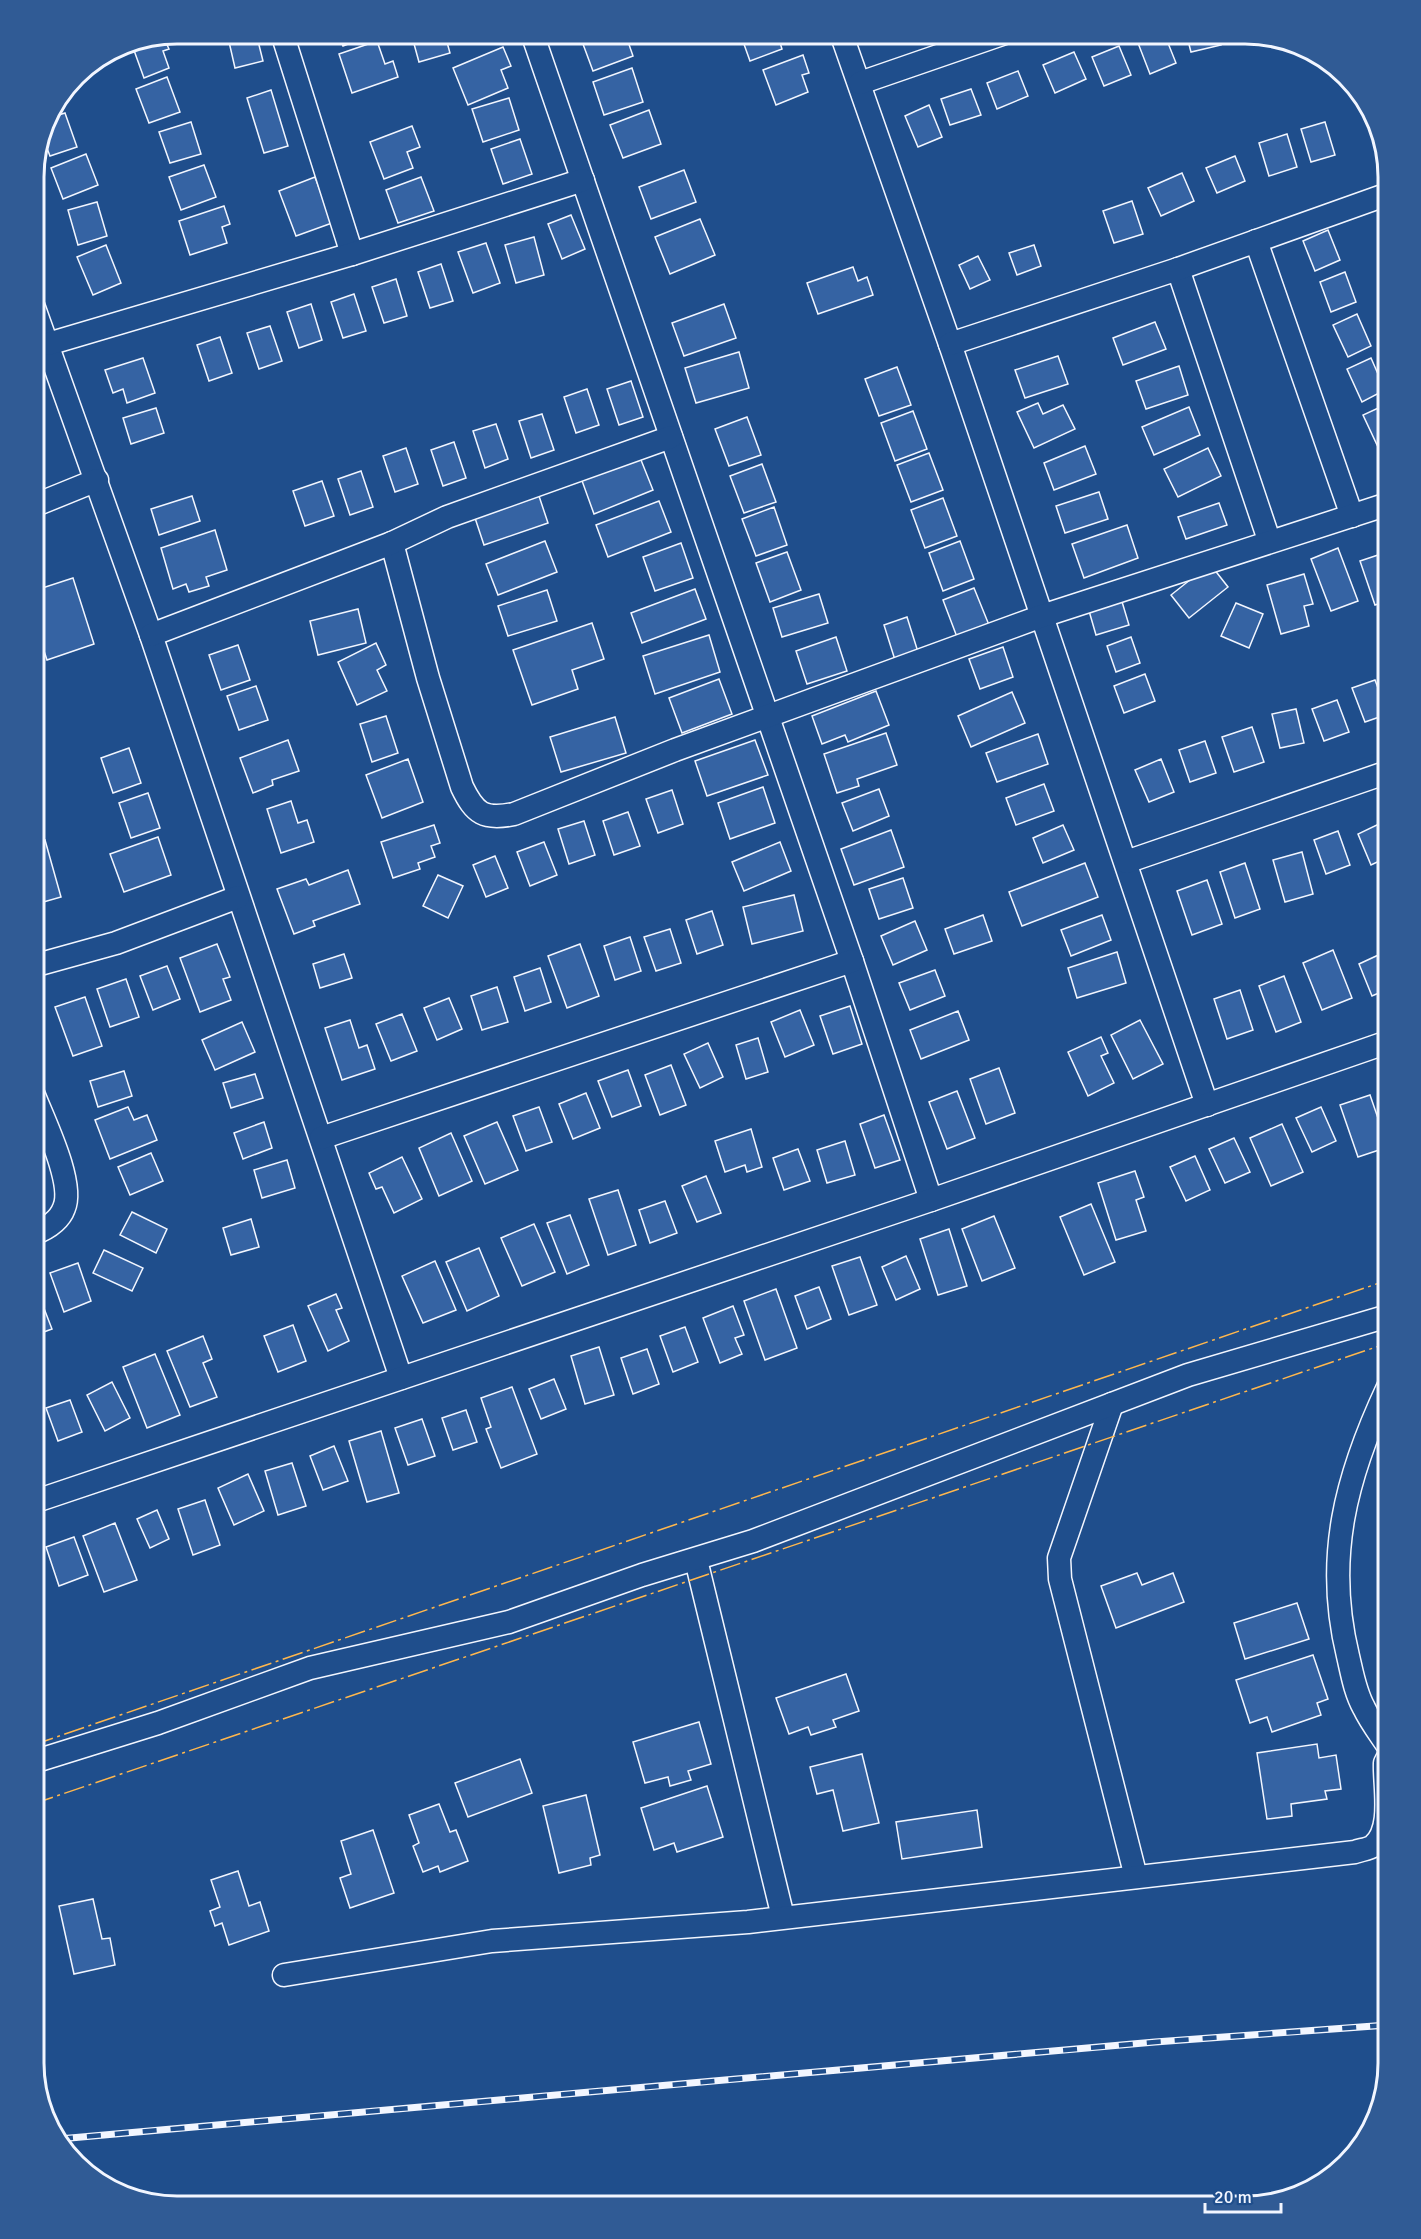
<svg xmlns="http://www.w3.org/2000/svg" width="1421" height="2239" font-family="Signika,sans-serif">
<style>
.building{fill:#3563a3;stroke:#f2f6ff;stroke-width:1.5}
.lines{fill:none;stroke-linecap:round;stroke-linejoin:round}
.street-casing{stroke:#f2f6ff;stroke-width:25}
.street{stroke:#1f4e8c;stroke-width:22}
.rail-casing{stroke:#f2f6ff;stroke-width:7}
.rail{stroke:#1f4e8c;stroke-width:4.5;stroke-dasharray:14;stroke-linecap:butt}
.power{stroke:#ffb74d;stroke-width:1.5;stroke-dasharray:21 4.5 3 4.5;stroke-linecap:butt}
.rim{fill:none;stroke:#f2f6ff;stroke-width:3}
</style>
<rect width="100%" height="100%" fill="#1f4e8c"/>
<!-- building -->
<g class="building">
<polygon points="227,33 256,33 263,61 235,68"/>
<polygon points="338,33 377,33 343,46"/>
<polygon points="411,33 453,33 445,35 450,53 419,62"/>
<polygon points="589,33 625,33 633,56 593,71 580,36"/>
<polygon points="740,33 777,33 782,49 750,61"/>
<polygon points="1164,33 1176,63 1150,74 1138,43"/>
<polygon points="1186,33 1218,33 1221,45 1191,52"/>
<polygon points="1231,33 1254,33 1234,41"/>
<polygon points="163,36 169,49 163,51 169,68 144,78 131,42"/>
<polygon points="377,41 385,64 393,61 398,77 352,93 339,54"/>
<polygon points="1119,46 1131,75 1104,86 1092,57"/>
<polygon points="503,47 511,66 501,70 508,88 468,105 453,68"/>
<polygon points="1074,52 1086,79 1055,93 1043,65"/>
<polygon points="803,55 809,73 802,75 808,92 776,105 763,70"/>
<polygon points="632,68 643,102 604,115 593,82"/>
<polygon points="1018,71 1028,96 997,109 987,83"/>
<polygon points="167,77 180,112 149,123 136,89"/>
<polygon points="971,89 981,115 950,125 941,99"/>
<polygon points="65,90 69,99 53,106"/>
<polygon points="271,90 288,146 264,153 247,98"/>
<polygon points="509,98 519,130 483,142 472,109"/>
<polygon points="929,105 942,137 918,147 905,116"/>
<polygon points="649,110 661,144 623,158 610,125"/>
<polygon points="65,113 77,147 50,156 42,135 46,119"/>
<polygon points="191,122 201,154 170,163 159,132"/>
<polygon points="1325,122 1335,155 1311,162 1301,129"/>
<polygon points="412,126 420,147 407,152 413,168 384,179 370,142"/>
<polygon points="1287,134 1297,167 1269,176 1259,143"/>
<polygon points="520,139 532,174 503,184 491,149"/>
<polygon points="86,154 98,185 63,199 51,168"/>
<polygon points="1235,156 1245,181 1217,193 1206,168"/>
<polygon points="204,165 216,197 181,210 169,177"/>
<polygon points="684,170 696,202 651,219 639,187"/>
<polygon points="1182,173 1194,201 1161,216 1148,188"/>
<polygon points="315,177 332,223 296,236 279,191"/>
<polygon points="421,177 434,211 398,223 386,190"/>
<polygon points="1132,201 1143,234 1114,243 1103,211"/>
<polygon points="97,202 107,236 78,245 68,210"/>
<polygon points="224,206 230,224 222,227 227,243 190,255 179,221"/>
<polygon points="571,215 585,249 562,259 548,224"/>
<polygon points="700,219 715,255 670,274 655,237"/>
<polygon points="1328,230 1340,260 1315,271 1303,241"/>
<polygon points="534,237 544,275 516,283 505,245"/>
<polygon points="486,243 500,283 473,293 458,252"/>
<polygon points="106,245 121,283 93,295 77,257"/>
<polygon points="1034,245 1041,266 1017,275 1009,253"/>
<polygon points="978,256 990,280 970,289 959,265"/>
<polygon points="441,264 453,301 430,308 418,272"/>
<polygon points="853,267 858,281 867,277 873,295 818,314 807,283"/>
<polygon points="1345,272 1356,302 1331,312 1320,282"/>
<polygon points="396,279 407,316 384,323 372,287"/>
<polygon points="354,294 366,331 343,338 331,302"/>
<polygon points="311,304 322,340 299,348 287,312"/>
<polygon points="724,304 736,338 684,356 672,323"/>
<polygon points="1357,314 1371,346 1348,357 1333,325"/>
<polygon points="1155,322 1166,349 1123,365 1113,338"/>
<polygon points="270,326 282,361 259,369 247,333"/>
<polygon points="220,337 232,373 209,381 197,345"/>
<polygon points="739,352 749,388 696,403 685,368"/>
<polygon points="1058,356 1068,384 1025,398 1015,370"/>
<polygon points="143,358 155,393 127,403 123,389 113,393 105,370"/>
<polygon points="1371,358 1385,390 1362,402 1347,369"/>
<polygon points="1179,366 1188,395 1146,409 1136,381"/>
<polygon points="897,367 911,405 879,416 865,379"/>
<polygon points="631,381 643,417 619,425 607,389"/>
<polygon points="587,389 599,425 576,433 564,397"/>
<polygon points="1038,403 1043,414 1063,405 1075,429 1034,448 1017,412"/>
<polygon points="1387,404 1388,442 1378,447 1363,415"/>
<polygon points="1189,407 1200,435 1154,455 1142,427"/>
<polygon points="156,408 164,433 131,444 123,418"/>
<polygon points="913,411 927,449 895,461 881,423"/>
<polygon points="542,414 554,450 531,458 519,421"/>
<polygon points="747,417 761,455 729,466 715,429"/>
<polygon points="496,424 508,459 485,468 473,431"/>
<polygon points="454,442 466,478 443,486 431,450"/>
<polygon points="1085,446 1096,474 1054,490 1044,463"/>
<polygon points="406,448 418,484 395,492 383,456"/>
<polygon points="1208,448 1221,476 1178,497 1164,469"/>
<polygon points="929,453 943,490 911,502 897,465"/>
<polygon points="1388,454 1388,473 1381,457"/>
<polygon points="639,455 653,490 594,514 581,478"/>
<polygon points="762,464 776,502 744,513 730,476"/>
<polygon points="361,471 373,507 350,515 338,479"/>
<polygon points="322,481 334,516 305,526 293,491"/>
<polygon points="1099,492 1108,519 1065,533 1056,506"/>
<polygon points="538,493 548,523 484,545 474,515"/>
<polygon points="192,496 200,521 159,535 151,509"/>
<polygon points="943,498 957,536 925,548 911,510"/>
<polygon points="659,501 671,532 608,557 596,525"/>
<polygon points="1219,503 1227,525 1186,539 1178,517"/>
<polygon points="774,507 787,545 756,556 742,519"/>
<polygon points="1127,525 1138,558 1084,578 1072,544"/>
<polygon points="215,530 227,570 206,577 209,586 189,592 186,584 173,589 161,548"/>
<polygon points="545,541 557,572 498,595 486,564"/>
<polygon points="960,541 974,579 943,591 929,553"/>
<polygon points="681,543 693,578 655,591 643,557"/>
<polygon points="1338,548 1358,601 1331,611 1311,559"/>
<polygon points="787,552 801,590 770,602 756,563"/>
<polygon points="1384,553 1388,566 1388,601 1375,605 1360,561"/>
<polygon points="1210,564 1228,587 1189,618 1171,595"/>
<polygon points="1304,574 1313,604 1304,606 1309,626 1281,634 1267,585"/>
<polygon points="73,578 94,644 47,660 33,618 33,591"/>
<polygon points="974,588 989,625 957,637 943,600"/>
<polygon points="695,589 706,619 642,643 631,613"/>
<polygon points="547,590 557,621 508,636 498,606"/>
<polygon points="819,594 828,623 782,637 773,608"/>
<polygon points="1120,595 1129,625 1096,635 1087,604"/>
<polygon points="1236,603 1263,614 1249,648 1221,636"/>
<polygon points="358,609 366,643 318,655 310,621"/>
<polygon points="907,617 918,652 895,660 884,625"/>
<polygon points="592,623 604,659 572,670 578,689 532,705 513,650"/>
<polygon points="709,635 720,672 655,694 643,656"/>
<polygon points="836,637 847,671 807,684 796,651"/>
<polygon points="1131,637 1140,663 1116,672 1107,646"/>
<polygon points="376,643 386,665 377,670 387,691 357,705 338,662"/>
<polygon points="238,645 250,680 221,690 209,655"/>
<polygon points="1003,647 1013,677 980,689 969,659"/>
<polygon points="1145,674 1155,701 1124,713 1114,686"/>
<polygon points="719,679 732,714 682,733 669,698"/>
<polygon points="1375,680 1388,714 1365,722 1352,688"/>
<polygon points="256,686 268,720 239,730 227,696"/>
<polygon points="876,691 889,725 848,742 845,735 822,744 812,716"/>
<polygon points="1012,692 1025,723 971,747 958,716"/>
<polygon points="1337,700 1349,732 1324,741 1312,709"/>
<polygon points="1296,709 1304,743 1280,748 1272,714"/>
<polygon points="386,716 398,753 372,762 360,724"/>
<polygon points="615,717 626,753 561,772 550,737"/>
<polygon points="1252,727 1264,762 1234,772 1222,737"/>
<polygon points="886,733 897,765 857,779 859,786 837,793 824,754"/>
<polygon points="1038,734 1048,764 997,782 986,753"/>
<polygon points="288,740 299,771 272,780 273,785 253,793 240,758"/>
<polygon points="755,740 768,775 707,796 695,761"/>
<polygon points="1205,741 1216,773 1190,782 1179,750"/>
<polygon points="129,748 141,783 113,793 101,758"/>
<polygon points="408,759 423,802 382,818 366,775"/>
<polygon points="1161,759 1174,792 1149,802 1135,770"/>
<polygon points="1044,784 1054,811 1016,825 1006,798"/>
<polygon points="763,787 775,823 730,839 718,803"/>
<polygon points="879,789 889,816 853,831 842,803"/>
<polygon points="672,790 683,824 658,833 646,799"/>
<polygon points="148,793 160,828 131,838 119,803"/>
<polygon points="291,801 298,823 307,820 314,842 281,853 267,809"/>
<polygon points="628,812 640,846 614,855 603,821"/>
<polygon points="584,821 595,855 569,864 558,829"/>
<polygon points="1383,822 1388,833 1388,857 1371,865 1358,834"/>
<polygon points="434,825 440,843 431,846 435,857 418,863 420,869 393,878 381,842"/>
<polygon points="1063,825 1074,850 1043,863 1033,838"/>
<polygon points="891,830 904,867 854,885 841,849"/>
<polygon points="1338,831 1350,865 1326,874 1314,840"/>
<polygon points="158,837 171,875 124,892 110,854"/>
<polygon points="45,840 61,897 33,905 33,843"/>
<polygon points="544,842 557,875 530,886 517,852"/>
<polygon points="780,842 791,871 744,891 732,862"/>
<polygon points="1302,852 1313,894 1285,902 1273,860"/>
<polygon points="495,856 508,888 486,897 473,865"/>
<polygon points="1085,863 1098,897 1022,926 1009,892"/>
<polygon points="1245,863 1260,909 1235,918 1220,872"/>
<polygon points="348,870 360,904 313,921 315,926 294,934 277,889 306,879 309,885"/>
<polygon points="438,875 463,886 448,918 423,906"/>
<polygon points="903,878 913,908 879,919 869,889"/>
<polygon points="1207,880 1222,924 1192,935 1177,891"/>
<polygon points="794,895 803,931 752,944 743,907"/>
<polygon points="712,911 723,945 697,954 686,920"/>
<polygon points="983,915 992,941 954,954 945,929"/>
<polygon points="1102,915 1111,940 1071,956 1061,930"/>
<polygon points="915,921 927,950 893,965 881,936"/>
<polygon points="670,929 681,963 656,971 644,937"/>
<polygon points="630,937 641,971 615,980 604,946"/>
<polygon points="217,944 230,977 223,979 231,1000 200,1012 180,958"/>
<polygon points="580,944 599,996 567,1008 548,956"/>
<polygon points="1333,950 1352,998 1322,1010 1303,963"/>
<polygon points="1387,951 1388,989 1372,996 1359,964"/>
<polygon points="1117,952 1126,983 1077,998 1068,968"/>
<polygon points="344,954 352,978 320,988 313,964"/>
<polygon points="167,966 180,999 153,1010 140,976"/>
<polygon points="540,968 551,1002 525,1011 514,977"/>
<polygon points="935,970 945,996 910,1010 899,983"/>
<polygon points="1284,976 1301,1022 1276,1032 1259,986"/>
<polygon points="126,979 139,1017 110,1027 97,989"/>
<polygon points="497,987 508,1022 482,1030 471,996"/>
<polygon points="1240,990 1253,1030 1227,1039 1214,999"/>
<polygon points="85,997 102,1046 73,1056 55,1007"/>
<polygon points="449,998 462,1029 437,1040 424,1008"/>
<polygon points="850,1006 862,1044 833,1054 820,1016"/>
<polygon points="800,1010 814,1045 785,1057 771,1022"/>
<polygon points="958,1011 969,1040 921,1059 910,1030"/>
<polygon points="402,1014 417,1051 391,1061 376,1024"/>
<polygon points="350,1020 359,1048 367,1045 375,1069 342,1080 325,1028"/>
<polygon points="1140,1020 1163,1064 1133,1079 1111,1035"/>
<polygon points="242,1022 255,1052 215,1070 202,1040"/>
<polygon points="1101,1037 1108,1053 1101,1056 1114,1083 1088,1096 1068,1052"/>
<polygon points="758,1038 768,1072 746,1079 736,1045"/>
<polygon points="708,1043 723,1077 700,1088 684,1054"/>
<polygon points="671,1065 686,1105 660,1115 645,1075"/>
<polygon points="999,1068 1015,1113 986,1124 970,1079"/>
<polygon points="628,1070 641,1106 612,1117 598,1081"/>
<polygon points="124,1071 132,1096 98,1107 90,1081"/>
<polygon points="255,1074 263,1098 231,1108 223,1083"/>
<polygon points="1388,1075 1388,1108 1379,1078"/>
<polygon points="957,1091 975,1138 947,1149 929,1102"/>
<polygon points="586,1093 600,1128 573,1139 559,1104"/>
<polygon points="1370,1095 1388,1147 1358,1157 1340,1105"/>
<polygon points="128,1107 134,1120 147,1115 157,1140 110,1159 95,1120"/>
<polygon points="539,1107 552,1142 526,1151 513,1116"/>
<polygon points="1321,1107 1336,1141 1312,1152 1296,1118"/>
<polygon points="884,1115 900,1160 875,1168 860,1124"/>
<polygon points="264,1122 272,1148 243,1159 234,1133"/>
<polygon points="497,1122 518,1170 485,1184 464,1136"/>
<polygon points="1282,1124 1303,1172 1271,1186 1250,1138"/>
<polygon points="751,1129 762,1167 747,1172 745,1165 725,1172 715,1141"/>
<polygon points="451,1133 472,1181 439,1196 419,1148"/>
<polygon points="1234,1138 1250,1172 1225,1183 1209,1149"/>
<polygon points="845,1141 855,1175 827,1183 817,1150"/>
<polygon points="798,1149 810,1181 784,1190 773,1158"/>
<polygon points="151,1153 163,1181 130,1195 118,1167"/>
<polygon points="1195,1156 1210,1190 1186,1201 1170,1167"/>
<polygon points="402,1157 422,1199 394,1213 382,1187 376,1189 369,1173"/>
<polygon points="287,1160 295,1188 262,1198 254,1170"/>
<polygon points="1135,1171 1144,1197 1136,1200 1146,1231 1116,1240 1098,1183"/>
<polygon points="706,1176 721,1213 697,1222 682,1186"/>
<polygon points="618,1190 636,1245 608,1255 589,1199"/>
<polygon points="665,1201 677,1233 650,1243 639,1210"/>
<polygon points="1091,1204 1115,1262 1084,1275 1060,1217"/>
<polygon points="132,1212 167,1229 156,1253 120,1235"/>
<polygon points="570,1215 589,1265 567,1274 547,1223"/>
<polygon points="994,1216 1015,1268 982,1281 962,1229"/>
<polygon points="251,1219 259,1247 231,1255 223,1228"/>
<polygon points="534,1224 555,1272 522,1286 501,1238"/>
<polygon points="949,1229 967,1286 938,1295 920,1239"/>
<polygon points="479,1248 499,1296 467,1311 446,1262"/>
<polygon points="104,1250 143,1268 132,1291 93,1273"/>
<polygon points="906,1256 920,1289 896,1300 882,1267"/>
<polygon points="860,1257 877,1305 849,1315 832,1266"/>
<polygon points="435,1261 456,1310 423,1323 402,1276"/>
<polygon points="78,1263 91,1301 64,1312 50,1273"/>
<polygon points="33,1280 52,1329 33,1336"/>
<polygon points="819,1287 831,1319 807,1329 795,1296"/>
<polygon points="776,1289 797,1348 765,1360 744,1301"/>
<polygon points="336,1294 342,1308 336,1310 349,1341 328,1351 308,1306"/>
<polygon points="733,1306 744,1335 735,1338 742,1354 720,1363 703,1318"/>
<polygon points="293,1325 306,1361 278,1372 264,1336"/>
<polygon points="685,1327 698,1362 673,1372 660,1336"/>
<polygon points="203,1336 212,1359 203,1363 217,1397 190,1407 167,1351"/>
<polygon points="599,1347 614,1395 585,1404 571,1356"/>
<polygon points="647,1349 659,1384 633,1394 621,1358"/>
<polygon points="155,1354 180,1415 147,1428 123,1367"/>
<polygon points="554,1379 566,1409 541,1419 529,1389"/>
<polygon points="112,1382 130,1418 105,1431 87,1395"/>
<polygon points="512,1387 537,1454 501,1468 486,1429 491,1427 481,1398"/>
<polygon points="70,1400 82,1432 58,1441 46,1408"/>
<polygon points="466,1410 477,1442 453,1450 442,1418"/>
<polygon points="422,1419 435,1456 408,1465 395,1428"/>
<polygon points="33,1429 42,1456 33,1459"/>
<polygon points="381,1431 399,1493 367,1502 349,1441"/>
<polygon points="334,1446 348,1481 323,1490 310,1456"/>
<polygon points="292,1463 306,1506 278,1515 265,1471"/>
<polygon points="248,1474 264,1511 234,1525 218,1488"/>
<polygon points="205,1500 220,1545 193,1555 178,1509"/>
<polygon points="157,1510 169,1539 150,1548 137,1519"/>
<polygon points="115,1523 137,1580 104,1592 83,1536"/>
<polygon points="74,1537 88,1575 59,1586 46,1547"/>
<polygon points="33,1568 44,1594 33,1599"/>
<polygon points="1137,1573 1142,1585 1173,1573 1184,1602 1116,1628 1101,1586"/>
<polygon points="1297,1603 1309,1639 1245,1659 1234,1623"/>
<polygon points="1313,1655 1328,1699 1317,1703 1321,1715 1272,1732 1267,1717 1250,1723 1236,1680"/>
<polygon points="846,1674 859,1711 833,1720 836,1727 811,1735 808,1727 789,1734 776,1698"/>
<polygon points="699,1722 711,1764 688,1771 691,1780 670,1786 668,1777 645,1783 633,1742"/>
<polygon points="1317,1744 1319,1758 1336,1755 1341,1789 1325,1791 1327,1799 1291,1804 1292,1816 1267,1819 1257,1753"/>
<polygon points="862,1754 879,1823 843,1831 833,1790 817,1794 810,1767"/>
<polygon points="520,1759 532,1793 468,1817 455,1783"/>
<polygon points="707,1786 723,1837 677,1852 674,1843 654,1850 641,1808"/>
<polygon points="586,1795 600,1855 590,1858 591,1865 559,1873 543,1806"/>
<polygon points="439,1804 450,1832 456,1830 468,1861 440,1872 438,1866 423,1872 413,1846 419,1843 409,1815"/>
<polygon points="977,1810 982,1847 902,1859 896,1822"/>
<polygon points="373,1830 394,1893 350,1908 340,1878 351,1874 341,1841"/>
<polygon points="238,1871 249,1906 260,1902 269,1931 229,1945 222,1923 215,1926 210,1911 220,1907 211,1880"/>
<polygon points="93,1899 102,1939 110,1938 115,1965 74,1974 59,1906"/>
</g>
<g class="lines">
<defs>
<g id="street">
<polyline points="282,33 352,254"/>
<polyline points="532,33 852,961 931,1200"/>
<polyline points="841,33 950,344 1207,1105"/>
<polyline points="860,83 1005,33"/>
<polyline points="1256,241 1352,516"/>
<polyline points="1178,269 1269,540"/>
<polyline points="33,305 151,635 401,1378"/>
<polyline points="48,344 352,254 583,180"/>
<polyline points="950,344 1178,269 1388,194"/>
<polyline points="33,506 97,480"/>
<path d="M 392,543 L 428,678 L 462,787 C 475,814 484,820 514,814 L 675,750 L 1042,616 L 1388,504"/>
<polyline points="151,635 392,543 447,517 671,437"/>
<polyline points="1126,862 1388,772"/>
<polyline points="33,966 116,943 238,897"/>
<polyline points="321,1138 852,961"/>
<path d="M 33,1234 C 46,1229 59,1222 64,1208 C 75,1183 43,1119 33,1093"/>
<polyline points="1112,1404 1059,1558 1060,1579 1136,1877"/>
<polyline points="33,1502 931,1200 1388,1042"/>
<polyline points="696,1560 783,1917"/>
<path d="M 1388,1746 C 1380,1734 1370,1721 1364,1708 C 1355,1692 1352,1673 1348,1656 C 1324,1558 1346,1476 1388,1387"/>
<polyline points="33,1762 158,1723 310,1668 509,1622 642,1575 753,1541 1188,1375 1388,1316"/>
<path d="M 284,1975 L 492,1941 L 748,1922 L 1355,1852 C 1360,1850 1369,1849 1373,1846 C 1394,1829 1384,1786 1385,1763 L 1388,1757"/>
</g>
</defs>
<!-- street casing -->
<use href="#street" class="street-casing"/>
<!-- street -->
<use href="#street" class="street"/>
<defs>
<polyline id="rail" points="59,2139 1155,2042 1388,2025"/>
</defs>
<!-- rail casing -->
<use href="#rail" class="rail-casing"/>
<!-- rail -->
<use href="#rail" class="rail"/>
<!-- power -->
<g class="power">
<polyline points="33,1745 1388,1280"/>
<polyline points="33,1804 1388,1343"/>
</g>
</g>
<!-- crop -->
<path d="M0 0H1421V2239H0ZM177 44H1245A133 133 0 0 1 1378 177V2063A133 133 0 0 1 1245 2196H177A133 133 0 0 1 44 2063V177A133 133 0 0 1 177 44Z" fill="#305b95" fill-rule="evenodd"/>
<path class="rim" d="M177 44H1245A133 133 0 0 1 1378 177V2063A133 133 0 0 1 1245 2196H177A133 133 0 0 1 44 2063V177A133 133 0 0 1 177 44Z"/>
<!-- scale -->
<path d="M1205 2203v9h76v-9" fill="none" stroke="#f2f6ff" stroke-width="3"/>
<text x="1214" y="2203" font-size="18" fill="#f2f6ff" stroke="#1f4e8c" stroke-width="4.5" paint-order="stroke">20 m</text>
</svg>
